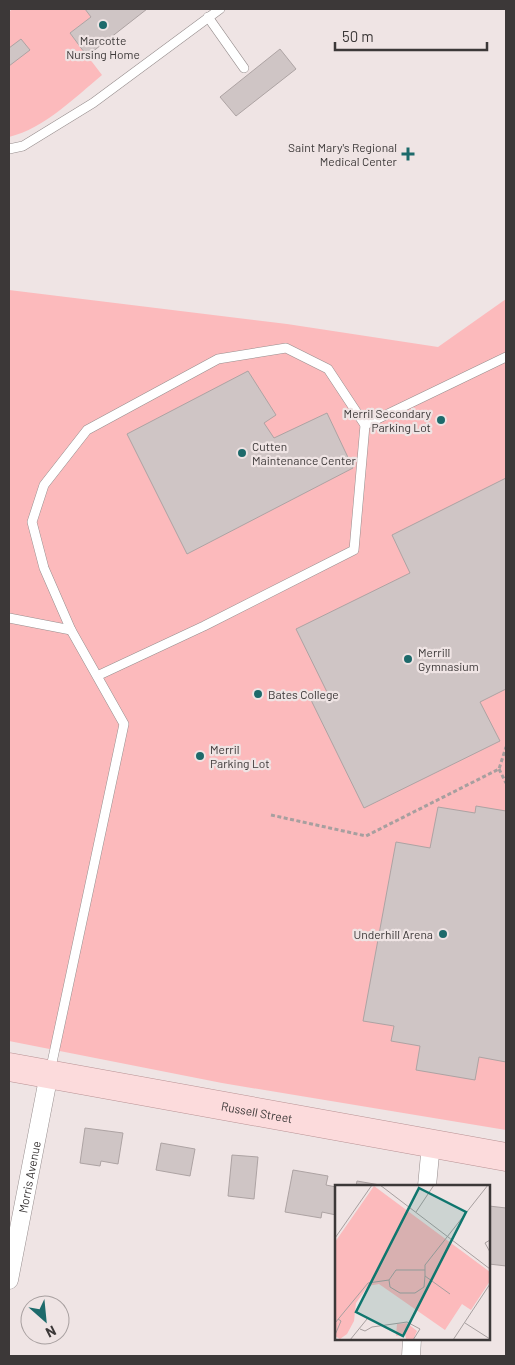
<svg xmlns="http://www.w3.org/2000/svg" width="515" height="1365" font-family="Barlow,sans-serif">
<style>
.green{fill:#fcbabc}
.building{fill:#cfc5c5;stroke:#ada3a3}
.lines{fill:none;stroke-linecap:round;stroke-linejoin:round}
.service-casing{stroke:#978e8e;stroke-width:10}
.minor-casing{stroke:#978e8e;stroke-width:19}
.primary-casing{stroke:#b89294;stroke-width:29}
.path{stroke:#a79f9f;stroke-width:3;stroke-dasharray:4 2.5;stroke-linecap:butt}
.service{stroke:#fff;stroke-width:9}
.minor{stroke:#fff;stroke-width:18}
.primary{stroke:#fcdbdc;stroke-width:28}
.poi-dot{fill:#1d6a6b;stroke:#efe4e4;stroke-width:2}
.labels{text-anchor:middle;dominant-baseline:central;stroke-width:4.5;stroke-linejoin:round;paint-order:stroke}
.poi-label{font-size:12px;fill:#3c3838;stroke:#efe4e4;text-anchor:start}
.street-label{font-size:12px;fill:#3c3838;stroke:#efe4e4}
.inset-road{fill:none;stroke:#a79f9f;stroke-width:1}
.view{fill:#0f766e;fill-opacity:0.15;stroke:#0f766e;stroke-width:2.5}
.inset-edge{fill:none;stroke:#3c3838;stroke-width:2.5}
</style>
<rect width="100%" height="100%" fill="#efe4e4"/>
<!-- green -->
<g class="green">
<path d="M 12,9 L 85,9 L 91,17 L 70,33 L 102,75 C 74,98 45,128 9,137 L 9,12 Z"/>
<polygon points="9,290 287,324 438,347 506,299 506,1130 222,1083 9,1041"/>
</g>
<!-- building -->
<g class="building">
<polygon points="85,9 147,9 87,56 70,33 91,17"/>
<polygon points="21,39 30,50 9,66 9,48"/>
<polygon points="280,49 296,69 236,116 220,97"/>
<polygon points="248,371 276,415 264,423 274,438 327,413 353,468 187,554 127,434"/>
<polygon points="506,478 506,689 480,702 500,741 364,808 311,700 327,692 296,629 410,573 392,535"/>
<polygon points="476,806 506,811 506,1062 479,1057 475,1080 416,1070 420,1046 391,1041 394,1026 363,1021 396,842 430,848 438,807 475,813"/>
<polygon points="85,1128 123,1133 118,1164 101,1161 100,1166 80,1163"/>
<polygon points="161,1143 195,1149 190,1176 156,1170"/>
<polygon points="232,1155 258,1157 254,1199 228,1196"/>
<polygon points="293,1170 328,1176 326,1185 336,1187 336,1215 322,1212 321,1218 285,1212"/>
<polygon points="357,1181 380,1185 380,1186 356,1186"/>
<polygon points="489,1206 506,1208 506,1266 489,1264"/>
</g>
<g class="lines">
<defs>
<g id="service">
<polyline points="208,17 244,68"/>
<polyline points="9,149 23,146 93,103 220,9"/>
<polyline points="365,425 506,357"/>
<polyline points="9,618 71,630"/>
<polyline points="50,1072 124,724 71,630 44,568 32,522 44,485 87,430 218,359 286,348 328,369 365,425 354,550 204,626 97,676"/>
</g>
<g id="minor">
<polyline points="427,1186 431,1144"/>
<path id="s1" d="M 9,1280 L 49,1074"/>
<polyline points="411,1356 412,1339"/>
</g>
<g id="primary">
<path id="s2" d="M 9,1067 L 506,1157"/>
</g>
</defs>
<!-- service casing -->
<use href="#service" class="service-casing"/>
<!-- minor casing -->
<use href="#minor" class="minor-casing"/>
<!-- primary casing -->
<use href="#primary" class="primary-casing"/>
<!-- path -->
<g class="path">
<polyline points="499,769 506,783"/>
<polyline points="271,815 366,836 499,769 506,747"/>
</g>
<!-- service -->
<use href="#service" class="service"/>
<!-- minor -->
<use href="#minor" class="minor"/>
<!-- primary -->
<use href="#primary" class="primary"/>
</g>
<!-- markers -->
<g class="poi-dot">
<circle cx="103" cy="25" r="5"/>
<path d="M405.5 146.5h5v5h5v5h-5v5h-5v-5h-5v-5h5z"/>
<circle cx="441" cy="420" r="5"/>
<circle cx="242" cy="453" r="5"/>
<circle cx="408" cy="659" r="5"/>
<circle cx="258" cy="694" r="5"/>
<circle cx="200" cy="756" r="5"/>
<circle cx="443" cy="934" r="5"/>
</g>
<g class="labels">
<!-- poi labels -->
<g class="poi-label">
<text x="103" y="40" text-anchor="middle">Marcotte<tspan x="103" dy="14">Nursing Home</tspan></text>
<text x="397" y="147" text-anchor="end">Saint Mary's Regional<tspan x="397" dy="14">Medical Center</tspan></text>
<text x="431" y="413" text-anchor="end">Merril Secondary<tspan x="431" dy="14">Parking Lot</tspan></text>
<text x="252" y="446">Cutten<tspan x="252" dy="14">Maintenance Center</tspan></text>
<text x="418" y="652">Merrill<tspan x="418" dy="14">Gymnasium</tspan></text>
<text x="268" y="694">Bates College</text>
<text x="210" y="749">Merril<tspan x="210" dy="14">Parking Lot</tspan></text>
<text x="433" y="934" text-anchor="end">Underhill Arena</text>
</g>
<!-- street labels -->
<g class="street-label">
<text stroke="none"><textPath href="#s2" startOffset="252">Russell Street</textPath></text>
<text stroke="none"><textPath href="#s1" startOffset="105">Morris Avenue</textPath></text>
</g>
</g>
<!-- overview -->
<g transform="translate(335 1185)">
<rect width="155" height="155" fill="#efe4e4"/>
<path d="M 39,1 L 155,87 L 155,96 L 136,125 L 127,119 L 110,145 L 44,99 L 33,101 L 21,118 L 19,136 L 12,149 L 5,154 L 0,151 L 0,57 ZM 72,138 L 82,146 L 78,155 L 66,155 L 71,154 L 70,149 L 61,151 L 62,139 Z" fill="#fcbabc"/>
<path class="inset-road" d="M 45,0 L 155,84M 81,27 L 99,0M 0,53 L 37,0M 155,55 L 150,58 L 155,67M 90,85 L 61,85 L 54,95 L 55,102 L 65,108 L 80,108 L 89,102 L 90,91 L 90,80 L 153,0M 90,91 L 115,109M 0,138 L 33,98 L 54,95M 130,138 L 155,154M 25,144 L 30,146 L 37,142 L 72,137 L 85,144 L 78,155M 0,150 L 6,136 L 3,134M 15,155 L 32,134M 118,155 L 155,99"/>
<path class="view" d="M 84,3 L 131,27 L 68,151 L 21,127 Z"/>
<rect width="155" height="155" class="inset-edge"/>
</g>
<!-- border -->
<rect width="515" height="1365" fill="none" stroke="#3c3838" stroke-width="20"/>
<!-- north arrow -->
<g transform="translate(45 1320) rotate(153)"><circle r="24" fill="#efe4e4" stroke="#a79f9f"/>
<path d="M0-4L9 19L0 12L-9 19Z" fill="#1d6a6b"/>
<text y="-8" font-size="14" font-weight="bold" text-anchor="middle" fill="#3c3838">N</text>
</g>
<!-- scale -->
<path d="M335 42v8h152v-8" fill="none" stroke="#3c3838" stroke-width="2.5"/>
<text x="342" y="42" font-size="15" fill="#3c3838" stroke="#efe4e4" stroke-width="4" paint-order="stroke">50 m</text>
</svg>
